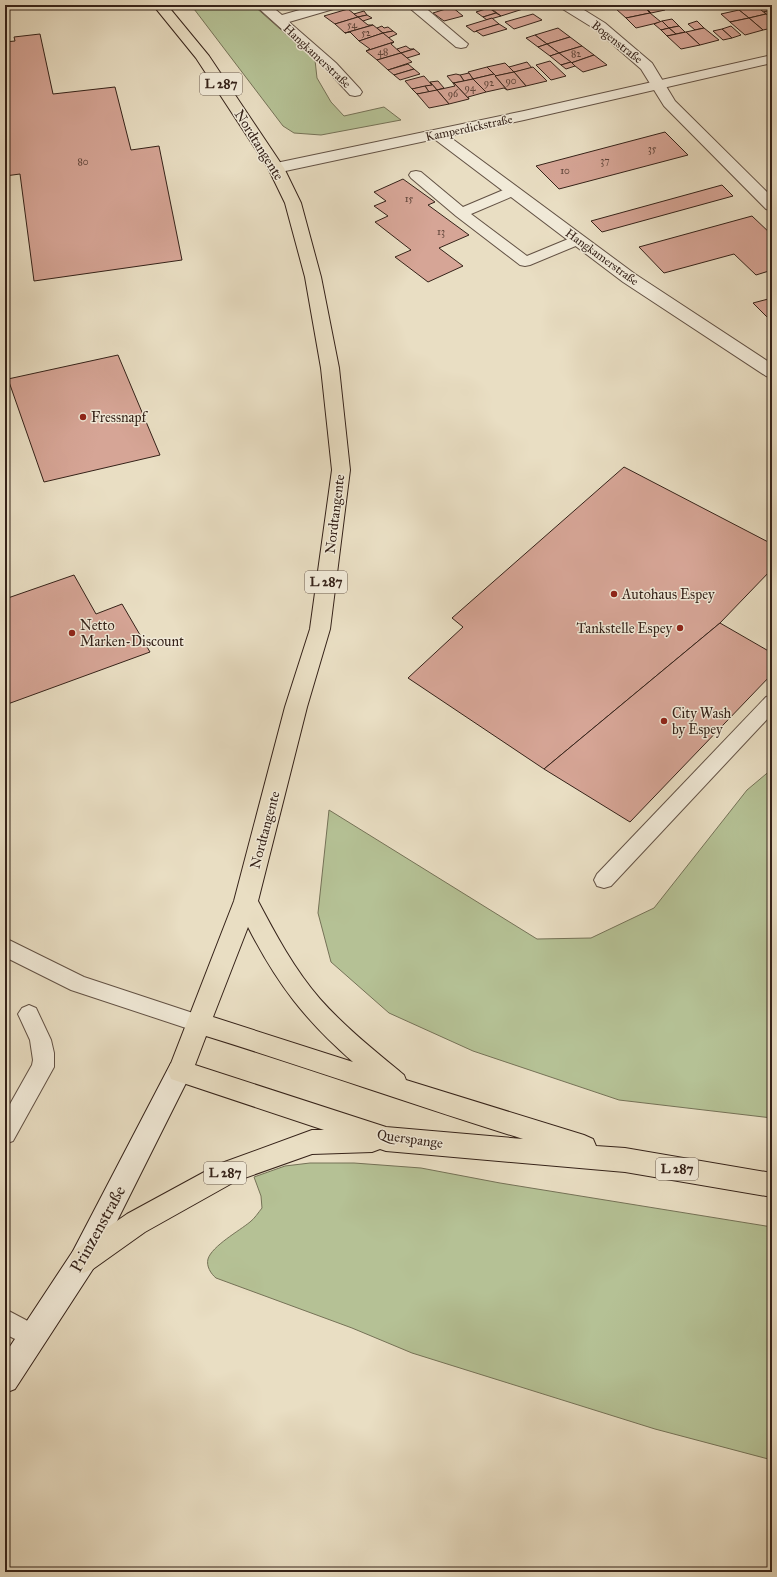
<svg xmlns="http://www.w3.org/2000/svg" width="777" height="1577" font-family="'IM FELL Great Primer',serif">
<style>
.green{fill:#b5c195;stroke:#757257}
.building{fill:#d6a596;stroke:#352219}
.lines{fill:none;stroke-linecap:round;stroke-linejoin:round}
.service-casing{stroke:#625144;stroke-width:2}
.minor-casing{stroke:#625144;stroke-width:2}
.tertiary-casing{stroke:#625144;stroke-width:2}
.secondary-casing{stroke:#352219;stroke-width:2}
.primary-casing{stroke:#352219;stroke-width:2}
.service{fill:#f1ead8;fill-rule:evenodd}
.minor{fill:#f1ead8;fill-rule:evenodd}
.tertiary{fill:#f1ead8;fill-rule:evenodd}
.secondary{fill:#f1ead8;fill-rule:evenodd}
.primary{fill:#e9dec3;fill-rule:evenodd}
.poi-dot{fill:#8f2418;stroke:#f1ead8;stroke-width:1.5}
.labels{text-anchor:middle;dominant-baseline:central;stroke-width:3;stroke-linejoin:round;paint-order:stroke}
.far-number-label{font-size:10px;fill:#5d4338}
.far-street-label{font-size:12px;fill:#352219;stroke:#f1ead8}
.shield{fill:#f1ead8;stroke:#6d5e52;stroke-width:1}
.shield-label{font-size:13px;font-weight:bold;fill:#352219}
.street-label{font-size:14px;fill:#352219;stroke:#f1ead8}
.poi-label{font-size:14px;fill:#352219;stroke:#f1ead8;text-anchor:start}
.near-street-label{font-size:17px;fill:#352219;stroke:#f1ead8}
</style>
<rect width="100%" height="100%" fill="#e9dec3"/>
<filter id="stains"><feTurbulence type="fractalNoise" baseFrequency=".005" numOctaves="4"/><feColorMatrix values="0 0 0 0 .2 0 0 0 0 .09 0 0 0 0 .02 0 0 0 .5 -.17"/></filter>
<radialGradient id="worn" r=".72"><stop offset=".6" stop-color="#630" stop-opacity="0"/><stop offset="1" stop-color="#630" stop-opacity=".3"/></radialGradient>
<!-- green -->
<g class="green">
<polygon points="191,5 253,5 315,60 317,78 331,102 344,116 384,107 401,120 321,135 294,133 283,126"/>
<polygon points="772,769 772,1118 619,1100 473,1051 389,1013 331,962 318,913 329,810 537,939 591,938 654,908 747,790"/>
<path d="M 310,1163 L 354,1163 L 421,1168 L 500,1183 L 772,1227 L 772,1460 L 655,1429 L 412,1353 L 352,1328 L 216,1278 C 211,1274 206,1266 208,1259 C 212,1246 239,1231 250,1222 C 255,1218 258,1213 262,1208 L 261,1196 L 254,1177 L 285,1166 Z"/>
</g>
<!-- building -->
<g class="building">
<polygon points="481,5 486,5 489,8 480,10 476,7"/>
<polygon points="497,5 517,5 523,9 501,16 489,7"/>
<polygon points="633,5 642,5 650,13 626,18 616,9"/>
<polygon points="655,5 660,5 665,10 651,13 645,7"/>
<polygon points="761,5 772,5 772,10 763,12 756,6"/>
<polygon points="756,6 766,14 749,18 739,10"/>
<polygon points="452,7 463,16 444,21 433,13"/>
<polygon points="489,8 496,13 483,17 476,12"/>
<polygon points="348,9 358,17 335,24 324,16"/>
<polygon points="739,10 749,18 730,22 721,14"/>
<polygon points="772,10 772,19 764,12"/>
<polygon points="364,11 367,15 358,17 354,14"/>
<polygon points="496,13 501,16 487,20 483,17"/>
<polygon points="650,13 661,22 636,28 626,18"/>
<polygon points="533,14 542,20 514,29 505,22"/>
<polygon points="766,14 772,19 772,28 763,30 749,18"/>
<polygon points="367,15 372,18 363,21 358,17"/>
<polygon points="358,17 368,25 373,25 345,33 335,24"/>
<polygon points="492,18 499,24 474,32 466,26"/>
<polygon points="749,18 763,30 745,35 730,22"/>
<polygon points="672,19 679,26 669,28 662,21"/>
<polygon points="662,21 669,28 661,30 654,24"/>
<polygon points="697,21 704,28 695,30 688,24"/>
<polygon points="499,24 507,29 483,36 476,31"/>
<polygon points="373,25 383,33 359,41 350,32 345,33"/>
<polygon points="382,26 384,28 388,27 393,31 383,33 377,28"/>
<polygon points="679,26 685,32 676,34 669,28"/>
<polygon points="731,26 741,35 732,38 722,29"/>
<polygon points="558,28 570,37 547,44 535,35"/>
<polygon points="669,28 676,34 667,36 661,30"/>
<polygon points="704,28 719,40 700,45 686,32"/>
<polygon points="722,29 732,38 723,40 713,31"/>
<polygon points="393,31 397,34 388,38 383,33"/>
<polygon points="686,32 700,45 681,49 667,36"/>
<polygon points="383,33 394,42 366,51 370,49 359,41"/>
<polygon points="40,34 53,94 115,87 131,150 159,146 182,260 34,281 20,174 5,176 5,42 15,41 14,37"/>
<polygon points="535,35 547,44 538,47 526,38"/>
<polygon points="570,37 582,46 559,53 547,44"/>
<polygon points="394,42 391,44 401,53 377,60 366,51"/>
<polygon points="547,44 559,53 550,56 538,47"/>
<polygon points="406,46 410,49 414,49 401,53 397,49"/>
<polygon points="582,46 594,55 571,63 559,53"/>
<polygon points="414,49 420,54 407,58 401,53"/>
<polygon points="401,53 412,62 388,70 377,60"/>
<polygon points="559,53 571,62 561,65 550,56"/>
<polygon points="594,55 607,65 583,72 571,63"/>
<polygon points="550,61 566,76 551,80 536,65"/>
<polygon points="527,62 532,68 514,72 509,67"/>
<polygon points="571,62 575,66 566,69 561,65"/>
<polygon points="505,63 514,72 496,76 487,67"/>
<polygon points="408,64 414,69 394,75 388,70"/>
<polygon points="487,67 494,74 473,79 468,72"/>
<polygon points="533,67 547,81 526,86 514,72"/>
<polygon points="414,69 420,74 400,80 394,75"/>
<polygon points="514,72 526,86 507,90 495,76"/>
<polygon points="469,73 473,79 464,81 460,75"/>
<polygon points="456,74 460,75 464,81 453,83 447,76"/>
<polygon points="494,74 496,76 495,76 507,90 504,88 486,92 473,79"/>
<polygon points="424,76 432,85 412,89 405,81"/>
<polygon points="473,79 486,92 468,97 469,99 454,83"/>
<polygon points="438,81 444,88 437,90 430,82"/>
<polygon points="430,82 437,90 429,92 425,86 432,85"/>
<polygon points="453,83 454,83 469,99 449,104 437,90 455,86"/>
<polygon points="425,86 429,92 417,94 412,89"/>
<polygon points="437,90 449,104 429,108 417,94"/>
<polygon points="665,132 688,155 559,189 536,166"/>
<polygon points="403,179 435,202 428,205 469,235 439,248 463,266 428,282 395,257 411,250 375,222 388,216 374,206 386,201 374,192"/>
<polygon points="722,185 733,196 602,232 591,221"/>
<polygon points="752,216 772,235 772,270 756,275 734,254 664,273 639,247"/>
<polygon points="772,298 772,322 753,303"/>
<polygon points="118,355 160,455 44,482 8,379"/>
<polygon points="624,467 772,544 772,569 720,623 544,769 408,678 463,627 452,618"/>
<polygon points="74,575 96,614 122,604 150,652 5,705 5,599"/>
<polygon points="720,623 772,653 772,674 630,822 544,769"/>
</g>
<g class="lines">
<defs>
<g id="service">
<polygon points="416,171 421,172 463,207 508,188 513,187 518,188 520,191 518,194 471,214 527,256 573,237 578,236 583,237 585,240 583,243 530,265 525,266 520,265 456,216 411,178 409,175 411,172"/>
<polygon points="772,695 772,714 611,886 604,888 597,886 594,880 597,874 766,697"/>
<polygon points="5,938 84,977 205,1017 209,1023 205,1029 198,1032 71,990 5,957"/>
<polygon points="29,1005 36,1008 51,1040 54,1053 54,1067 13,1141 5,1144 5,1113 32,1065 33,1060 30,1040 18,1014 22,1008"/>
<polygon points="5,1309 41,1328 45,1336 41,1344 33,1348 5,1334"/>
</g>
<g id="minor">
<polygon points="255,5 270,5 282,15 317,5 339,5 337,8 289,22 336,63 360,89 362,92 360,95 355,96 350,95 326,69"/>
<polygon points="406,5 422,5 468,44 466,47 461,48 456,47"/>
<polygon points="559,5 576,5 605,23 652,63 675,101 772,197 772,211 766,209 664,106 641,69 595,29 561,8"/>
<polygon points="438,130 443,132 635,274 772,364 772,378 766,376 623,282 433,138 430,135 433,132"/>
</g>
<polygon id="tertiary" points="772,55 772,63 524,120 276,173 270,171 268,168 270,165 276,163 524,111"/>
<polygon id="secondary" points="180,1060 189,1063 192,1071 93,1269 15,1389 5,1393 5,1354 73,1251 171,1063"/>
<path id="primary" d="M 153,5 L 167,5 L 209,56 L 284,168 L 301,203 L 321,277 L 339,368 L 350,470 L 330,629 L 307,707 L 258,901 C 276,935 294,969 320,999 C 345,1027 375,1051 404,1075 L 406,1080 L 584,1135 L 593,1139 L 596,1146 L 625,1148 L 772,1173 L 772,1197 L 625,1172 L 386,1151 L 380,1149 L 372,1152 L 312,1154 L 236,1181 L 145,1232 L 93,1269 L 83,1273 L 73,1269 L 70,1260 L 73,1251 L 127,1214 L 219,1164 L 312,1130 L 324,1130 L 171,1079 L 168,1071 L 234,901 L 285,707 L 310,629 L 332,470 L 321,368 L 305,277 L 285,203 L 268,168 L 196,58 ZM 248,927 C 277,984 305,1020 353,1062 L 213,1017 ZM 206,1036 C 312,1069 417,1106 523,1139 L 386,1127 L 195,1065 Z"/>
</defs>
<!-- service casing -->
<use href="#service" class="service-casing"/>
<!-- minor casing -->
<use href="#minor" class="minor-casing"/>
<!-- tertiary casing -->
<use href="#tertiary" class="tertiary-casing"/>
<!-- secondary casing -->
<use href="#secondary" class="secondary-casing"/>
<!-- primary casing -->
<use href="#primary" class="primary-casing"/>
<!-- service -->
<use href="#service" class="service"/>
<!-- minor -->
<use href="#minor" class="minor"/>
<!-- tertiary -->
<use href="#tertiary" class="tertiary"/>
<!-- secondary -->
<use href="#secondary" class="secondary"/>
<!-- primary -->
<use href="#primary" class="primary"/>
</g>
<!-- markers -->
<g class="poi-dot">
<circle cx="83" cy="417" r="4"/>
<circle cx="614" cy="594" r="4"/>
<circle cx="680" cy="628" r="4"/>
<circle cx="72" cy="633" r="4"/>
<circle cx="664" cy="721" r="4"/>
</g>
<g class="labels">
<!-- far-number labels -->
<g class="far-number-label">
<text x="352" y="25">54</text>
<text x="366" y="33">52</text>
<text x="383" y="52">48</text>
<text x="576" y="54">82</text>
<text x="511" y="81">90</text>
<text x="489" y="83">92</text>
<text x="470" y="88">94</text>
<text x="453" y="94">96</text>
<text x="652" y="149">35</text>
<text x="605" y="161">37</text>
<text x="83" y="162">80</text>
<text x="565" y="171">10</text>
<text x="409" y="199">15</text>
<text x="441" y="232">13</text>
</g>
<!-- far-street labels -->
<g class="far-street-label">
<text transform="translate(617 42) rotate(38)">Bogenstraße</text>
<text transform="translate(317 56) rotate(43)">Hangkamerstraße</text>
<text transform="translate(469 128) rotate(-12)">Kamperdickstraße</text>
<text transform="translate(602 257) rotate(36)">Hangkamerstraße</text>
</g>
<!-- shield labels -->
<g class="shield">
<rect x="200" y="73" width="42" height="22" rx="3"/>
<rect x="305" y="571" width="42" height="22" rx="3"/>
<rect x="656" y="1158" width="42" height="22" rx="3"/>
<rect x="204" y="1162" width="42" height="22" rx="3"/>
</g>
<g class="shield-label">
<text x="221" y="84">L 287</text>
<text x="326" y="582">L 287</text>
<text x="677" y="1169">L 287</text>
<text x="225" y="1173">L 287</text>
</g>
<!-- street labels -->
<g class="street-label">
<text transform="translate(259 145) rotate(58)">Nordtangente</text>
<text transform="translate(335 514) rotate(-83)">Nordtangente</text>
<text transform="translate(265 830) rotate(-75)">Nordtangente</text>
<text transform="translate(410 1139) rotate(8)">Querspange</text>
</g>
<!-- poi labels -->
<g class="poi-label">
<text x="91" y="417">Fressnapf</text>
<text x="622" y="594">Autohaus Espey</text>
<text x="80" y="625">Netto<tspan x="80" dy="16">Marken-Discount</tspan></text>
<text x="672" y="628" text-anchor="end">Tankstelle Espey</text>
<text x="672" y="713">City Wash<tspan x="672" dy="16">by Espey</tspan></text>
</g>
<!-- near-street labels -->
<g class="near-street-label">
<text transform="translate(98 1229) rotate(-61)">Prinzenstraße</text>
</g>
</g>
<!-- margin -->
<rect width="777" height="1577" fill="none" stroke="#e9dec3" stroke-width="20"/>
<rect x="6" y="6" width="765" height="1565" fill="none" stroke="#352219" stroke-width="2"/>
<rect x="10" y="10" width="757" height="1557" fill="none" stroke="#352219"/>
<rect width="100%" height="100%" filter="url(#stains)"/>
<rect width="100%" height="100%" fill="url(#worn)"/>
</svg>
